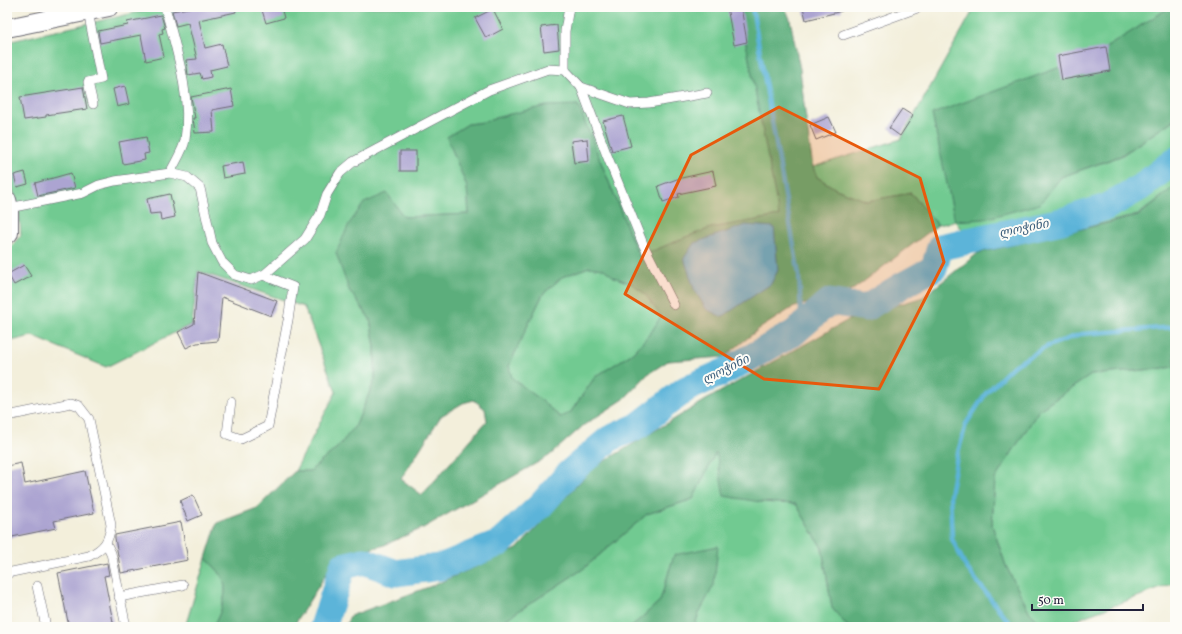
<svg xmlns="http://www.w3.org/2000/svg" width="1182" height="634" font-family="Vollkorn,'Noto Serif Georgian',serif">
<style>
.green{fill:#71ca91;stroke:#4a7666}
.forest{fill:#5cae7b;stroke:#3f685b;fill-rule:evenodd}
.water{fill:#5cb4d9;stroke:#3f6b8a}
.lines{fill:none;stroke-linecap:round;stroke-linejoin:round}
.stream{stroke:#5cb4d9;stroke-width:4.5}
.river{stroke:#5cb4d9;stroke-width:27}
.building{fill:#aca4d1}
.service-casing{stroke:#6b6a73;stroke-width:10}
.minor-casing{stroke:#6b6a73;stroke-width:20}
.service{stroke:#fff;stroke-width:9}
.minor{stroke:#fff;stroke-width:18}
.marked{fill:#e8590c;fill-opacity:0.2;stroke:#e8590c;stroke-width:3;stroke-linejoin:round}
.labels{text-anchor:middle;dominant-baseline:central;stroke-width:4;stroke-linejoin:round;paint-order:stroke}
.water-label{font-size:12px;font-style:italic;fill:#395c7a;stroke:#fdfcf7}
</style>
<rect width="100%" height="100%" fill="#fdfcf7"/>
<filter id="ink" filterUnits="userSpaceOnUse"><feTurbulence type="fractalNoise" baseFrequency=".025" numOctaves="2"/><feDisplacementMap in="SourceGraphic" scale="8" xChannelSelector="R" yChannelSelector="G"/><feConvolveMatrix kernelMatrix="1 2 1 2 8 2 1 2 1" color-interpolation-filters="sRGB"/></filter>
<filter id="wash" filterUnits="userSpaceOnUse"><feTurbulence type="fractalNoise" baseFrequency=".012" numOctaves="4" result="noise"/><feDisplacementMap in="SourceGraphic" scale="16" xChannelSelector="R" yChannelSelector="G"/><feGaussianBlur stdDeviation="0.9" result="paint"/><feColorMatrix in="noise" values="0 0 0 0 0 0 0 0 0 0 0 0 0 0 0 0 0 1.4 0 .05"/><feComposite in="paint" operator="in"/></filter>
<g filter="url(#wash)">
<rect width="100%" height="100%" fill="#f3efdb"/>
<!-- green -->
<g class="green">
<polygon points="160,7 739,7 780,216 711,228 686,237 639,257 578,105 506,115 484,122 468,124 447,137 467,187 469,214 403,217 349,290 370,319 375,347 375,379 356,425 338,447 310,471 295,471 336,392 304,307 198,271 192,324 106,367 32,336 7,342 7,251 21,235 19,212 7,167 7,42"/>
<polygon points="975,7 1170,7 1096,54 933,115 955,220 1039,204 1061,177 1121,156 1175,119 1175,186 1138,215 978,253 955,221 938,225 911,193 867,201 836,189 817,177 813,167 901,139"/>
<polygon points="589,267 604,269 614,277 632,284 644,293 662,316 652,331 633,353 595,377 570,413 560,417 541,400 511,378 509,366 526,329 543,294 562,277"/>
<polygon points="1175,367 1175,583 1056,627 1045,627 1030,613 1006,566 992,525 995,479 1039,410 1091,375"/>
<polygon points="716,451 760,502 796,504 822,548 832,608 848,627 694,627 699,613 674,555 660,601 631,627 494,627 583,569 647,514 693,499"/>
<path d="M 206,558 C 211,564 219,570 222,577 C 230,590 220,615 213,627 L 185,627 Z"/>
</g>
<!-- forest -->
<g class="forest">
<path d="M 739,7 L 785,7 L 790,19 L 800,69 L 805,112 L 813,167 L 817,177 L 836,189 L 867,201 L 911,193 L 938,225 L 854,289 L 792,308 L 759,329 L 724,357 L 668,361 L 648,374 L 624,399 L 584,425 L 549,456 L 423,528 L 382,546 L 351,553 L 333,563 L 293,627 L 213,627 C 220,615 230,590 222,577 C 219,570 211,564 206,558 L 217,523 L 257,508 L 295,471 L 310,471 L 338,447 L 356,425 L 375,379 L 375,347 L 370,319 L 349,290 L 336,253 L 349,224 L 364,203 L 387,193 L 404,217 L 469,214 L 467,187 L 447,137 L 468,124 L 484,122 L 506,115 L 546,106 L 578,105 L 639,257 L 686,237 L 711,228 L 779,216 ZM 589,267 L 604,269 L 614,277 L 632,284 L 644,293 L 661,316 L 652,331 L 633,353 L 595,377 L 570,413 L 560,417 L 541,400 L 512,378 L 509,366 L 526,329 L 543,294 L 562,277 ZM 474,400 L 485,409 L 487,421 L 422,495 L 401,479 L 441,416 L 463,403 Z"/>
<polygon points="1170,7 1175,7 1175,119 1120,156 1061,177 1040,204 984,219 955,221 932,114 1096,54"/>
<polygon points="1175,186 1175,367 1091,375 1039,410 995,479 992,525 1006,566 1030,613 1045,627 848,627 832,608 822,548 796,504 760,502 724,496 716,452 693,499 647,514 583,569 494,627 345,627 350,616 434,585 517,549 593,468 709,398 848,320 923,297 978,253 1138,216"/>
<polygon points="718,546 714,585 699,613 694,627 631,627 660,601 674,555"/>
</g>
<!-- water -->
<polygon class="water" points="746,225 774,227 778,270 771,284 722,317 706,309 694,289 684,258 694,243"/>
<g class="lines">
<!-- stream -->
<g class="stream">
<polyline points="752,7 799,275 801,314 794,333"/>
<polyline points="1013,627 993,602 966,567 952,539 950,495 957,456 966,424 986,393 1013,366 1048,346 1081,334 1175,327"/>
</g>
<!-- river -->
<polyline class="river" points="323,627 343,566 364,561 396,573 440,567 500,543 540,506 570,472 609,439 638,426 686,389 726,371 794,333 829,302 866,308 901,286 934,268 940,247 1062,221 1106,207 1141,187 1175,160"/>
</g>
<g id="blocks">
<!-- building -->
<g class="building">
<polygon points="193,7 235,7 236,12 199,20 205,48 222,44 227,66 210,70 211,77 202,79 200,73 188,75 186,60 197,59 188,23 176,26 172,11"/>
<polygon points="261,7 281,7 284,18 266,23"/>
<polygon points="727,7 741,7 747,42 734,45"/>
<polygon points="803,7 841,7 842,11 806,20"/>
<polygon points="493,9 503,29 486,38 475,18"/>
<polygon points="161,15 165,28 162,29 163,33 159,34 164,57 146,61 141,35 100,43 98,31 128,25 127,22"/>
<polygon points="557,25 559,49 544,51 541,27"/>
<polygon points="1106,47 1110,71 1062,80 1058,56"/>
<polygon points="125,86 129,104 117,107 113,89"/>
<polygon points="83,87 87,109 46,115 46,117 24,120 20,97"/>
<polygon points="231,89 234,106 212,110 214,132 195,133 193,118 195,118 191,97"/>
<polygon points="902,109 913,116 900,136 889,128"/>
<polygon points="623,116 631,146 612,151 603,121"/>
<polygon points="829,117 836,132 816,140 810,125"/>
<polygon points="146,137 149,153 144,154 145,160 123,164 119,142"/>
<polygon points="587,139 589,161 574,163 571,141"/>
<rect x="400" y="151" width="16" height="20"/>
<polygon points="243,162 245,174 223,178 221,166"/>
<polygon points="713,171 716,186 678,194 679,197 663,202 658,186 677,179"/>
<polygon points="25,172 28,184 17,187 14,175"/>
<polygon points="71,173 75,188 38,196 35,183"/>
<polygon points="170,194 175,217 161,220 160,213 150,214 147,199"/>
<polygon points="24,265 31,276 14,285 8,274"/>
<polygon points="198,272 277,301 271,316 222,297 218,341 197,343 186,348 178,332 194,324"/>
<polygon points="21,463 25,484 85,471 94,513 54,521 56,528 7,538 7,466"/>
<polygon points="193,495 202,515 188,521 180,501"/>
<polygon points="181,522 188,560 121,573 115,538 115,535"/>
<polygon points="107,563 109,575 104,576 114,627 69,627 58,573"/>
</g>
</g>
</g>
<g filter="url(#ink)">
<use href="#blocks" fill-opacity="0" stroke="#6b6a73" stroke-width="1"/>
<g class="lines">
<defs>
<g id="service">
<path d="M 165,7 C 176,48 192,98 185,140 C 184,149 174,164 170,173"/>
<polyline points="88,11 101,79 88,82 93,104"/>
<polyline points="843,35 920,7"/>
<polyline points="565,70 565,31 569,7"/>
<polyline points="581,87 630,104 649,103 707,93"/>
<polyline points="9,208 83,193 99,185 115,181 170,173 187,177 200,188 212,243 222,262 235,275 251,280 265,274 305,239 320,215 327,194 340,173 353,162 489,90 548,69 565,70 581,87 606,153 643,244 674,305"/>
<polyline points="231,402 227,434 241,439 268,426 288,320 293,287 263,275"/>
<path d="M 7,416 L 71,403 L 79,406 L 89,419 L 111,525 C 109,542 104,548 89,556 L 7,573"/>
<polyline points="106,543 111,553 126,627"/>
<polyline points="37,586 46,627"/>
<polyline points="119,597 183,585"/>
</g>
<g id="minor">
<polyline points="7,28 109,7"/>
<polyline points="7,200 9,208 9,233 7,235"/>
</g>
</defs>
<!-- service casing -->
<use href="#service" class="service-casing"/>
<!-- minor casing -->
<use href="#minor" class="minor-casing"/>
<!-- service -->
<use href="#service" class="service"/>
<!-- minor -->
<use href="#minor" class="minor"/>
</g>
</g>
<!-- marked area -->
<path class="marked" d="M 779,107 L 920,178 L 944,262 L 879,389 L 764,379 L 625,294 L 691,155 Z"/>
<g class="labels">
<!-- water labels -->
<g class="water-label">
<text transform="translate(1024 229) rotate(-12)">ლოჭინი</text>
<text transform="translate(726 370) rotate(-27)">ლოჭინი</text>
</g>
</g>
<!-- margin -->
<rect width="1182" height="634" fill="none" stroke="#fdfcf7" stroke-width="24"/>
<!-- scale -->
<path d="M1032 604v6h111v-6" fill="none" stroke="#22223b" stroke-width="2"/>
<text x="1038" y="604" font-size="12" fill="#22223b" stroke="#fdfcf7" stroke-width="3" paint-order="stroke">50 m</text>
</svg>
